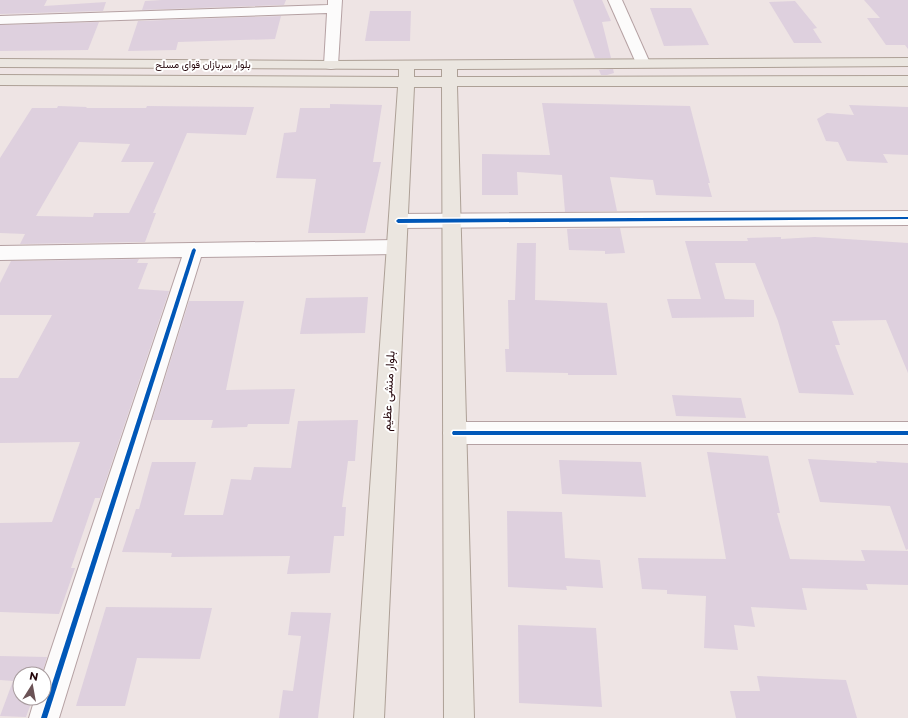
<svg xmlns="http://www.w3.org/2000/svg" width="908" height="718" font-family="Montserrat,Vazirmatn,sans-serif">
<style>
.building{fill:#ded0de;fill-rule:evenodd}
.lines{fill:none;stroke-linecap:round;stroke-linejoin:round}
.minor-casing{stroke:#b5a1a3;stroke-width:2}
.major-casing{stroke:#ada096;stroke-width:2}
.minor{fill:#fcfbfb;fill-rule:evenodd}
.major{fill:#ebe6e0;fill-rule:evenodd}
.cycleway-casing{stroke:#fff;stroke-width:3}
.cycleway{fill:#0057b8;fill-rule:evenodd}
.labels{text-anchor:middle;dominant-baseline:central;stroke-width:4;stroke-linejoin:round;paint-order:stroke}
.far-street-label{font-size:10px;fill:#24050a;stroke:#fff}
.street-label{font-size:12px;fill:#24050a;stroke:#fff}
</style>
<rect width="100%" height="100%" fill="#eee4e4"/>
<!-- building -->
<g class="building">
<polygon points="0,0 47,0 44,6 106,2 103,11 0,14"/>
<polygon points="162,0 286,0 284,5 142,10 145,1"/>
<polygon points="573,0 602,0 611,21 602,22 611,58 595,58"/>
<polygon points="864,0 908,0 908,49 905,45 886,45 867,18 880,18"/>
<polygon points="795,1 817,28 813,29 822,43 794,43 769,2"/>
<polygon points="650,8 691,8 709,45 664,46"/>
<polygon points="370,11 411,11 410,41 365,41"/>
<polygon points="281,16 275,39 178,42 176,50 128,51 138,21"/>
<polygon points="99,22 88,50 0,51 0,25"/>
<polygon points="613,69 614,73 607,75 601,75 599,70"/>
<polygon points="542,103 690,106 710,183 708,183 712,197 656,195 653,180 610,177 617,211 565,212 562,175 517,172 518,195 482,195 482,154 550,155"/>
<polygon points="330,104 382,105 373,162 381,162 365,233 308,233 316,179 276,178 284,133 296,132 300,108 330,108"/>
<polygon points="849,105 908,107 908,155 883,154 888,163 847,161 838,142 826,141 817,119 827,113 854,115"/>
<path d="M 58,106 L 87,107 L 86,108 L 146,108 L 147,106 L 254,107 L 246,135 L 187,133 L 153,213 L 156,213 L 145,242 L 20,244 L 25,234 L 0,233 L 0,158 L 32,108 L 57,108 ZM 79,142 L 130,144 L 121,162 L 154,162 L 129,213 L 94,213 L 93,217 L 36,216 Z"/>
<polygon points="620,228 625,253 605,254 605,251 569,250 567,229"/>
<polygon points="781,237 781,239 815,237 908,243 908,373 886,320 832,321 840,345 835,345 854,395 799,393 778,321 755,263 715,263 725,299 754,300 754,317 672,318 667,299 701,299 685,241 748,241 747,238"/>
<polygon points="517,243 536,243 535,300 607,303 617,375 568,375 568,373 506,372 505,349 509,349 508,300 515,300"/>
<polygon points="139,259 137,263 148,263 138,289 169,291 100,498 95,498 71,568 75,568 59,614 0,612 0,523 52,522 80,442 0,443 0,378 18,378 52,315 0,315 0,283 11,261"/>
<polygon points="368,297 365,333 300,334 306,298"/>
<polygon points="189,301 244,301 226,390 295,389 289,424 248,424 247,427 211,428 213,420 152,420"/>
<polygon points="672,395 741,398 746,418 676,416"/>
<polygon points="358,420 355,461 348,461 342,507 346,507 344,536 334,536 330,573 287,574 290,556 171,557 172,553 122,552 136,509 139,509 152,462 196,462 184,515 223,515 231,479 251,480 254,467 291,468 298,421"/>
<polygon points="707,452 768,456 780,513 777,513 790,559 865,561 861,550 908,551 908,585 866,584 868,590 802,588 807,610 751,607 755,627 734,625 738,650 704,648 706,596 667,594 667,590 642,589 638,558 726,559"/>
<polygon points="808,459 877,463 876,461 908,463 908,549 906,550 890,506 820,502"/>
<polygon points="559,460 641,462 646,497 562,494"/>
<polygon points="507,511 562,512 565,558 600,560 603,588 566,586 567,590 508,587"/>
<polygon points="106,607 212,608 200,659 137,658 125,706 76,706"/>
<polygon points="291,612 331,613 318,718 279,718 283,690 293,691 301,636 288,635"/>
<polygon points="518,625 596,628 602,707 519,703"/>
<polygon points="0,656 47,657 42,674 20,674 20,698 33,698 26,717 0,716 13,681 0,680"/>
<polygon points="757,676 846,680 857,718 736,718 730,691 760,691"/>
</g>
<g class="lines">
<defs>
<g id="minor">
<polygon points="328,0 342,0 338,65 336,68 331,69 326,68 324,65 327,13 0,24 0,16 328,5"/>
<polygon points="608,0 622,0 650,63 648,66 643,67 638,66 636,63"/>
<polygon points="908,211 908,225 398,228 391,226 389,221 391,216 398,214"/>
<polygon points="396,240 403,242 406,247 403,252 396,254 201,257 59,718 29,718 35,698 44,698 43,674 182,257 0,260 0,246"/>
<polygon points="455,422 908,422 908,444 455,444 447,441 443,433 447,425"/>
</g>
<path id="major" d="M 908,58 L 908,66 L 457,69 L 457,77 L 908,76 L 908,86 L 457,86 L 474,718 L 444,718 L 442,87 L 414,87 L 384,718 L 354,718 L 398,87 L 0,85 L 0,75 L 399,77 L 399,69 L 0,67 L 0,59 L 331,61 ZM 414,69 L 442,69 L 442,77 L 414,77 Z"/>
</defs>
<!-- minor casing -->
<use href="#minor" class="minor-casing"/>
<!-- major casing -->
<use href="#major" class="major-casing"/>
<!-- minor -->
<use href="#minor" class="minor"/>
<!-- major -->
<use href="#major" class="major"/>
<defs>
<g id="cycleway">
<polygon points="908,217 908,219 398,223 396,221 398,219"/>
<polygon points="194,248 196,250 47,718 41,718 192,250"/>
<polygon points="453,431 908,431 908,435 453,435 452,433"/>
</g>
</defs>
<!-- cycleway casing -->
<use href="#cycleway" class="cycleway-casing"/>
<!-- cycleway -->
<use href="#cycleway" class="cycleway"/>
</g>
<g class="labels">
<!-- far-street labels -->
<g class="far-street-label">
<text x="203" y="64">بلوار سربازان قوای مسلح</text>
</g>
<!-- street labels -->
<g class="street-label">
<text transform="translate(388 391) rotate(-87)">بلوار منشی عظیم</text>
</g>
</g>
<!-- north arrow -->
<g transform="translate(32 686) rotate(11)"><circle r="19" fill="#ffffff" stroke="#a79b9d"/>
<path d="M0-3L7 15L0 10L-7 15Z" fill="#6b5356"/>
<text y="-6" font-size="11" font-weight="bold" text-anchor="middle" fill="#24050a">N</text>
</g>
</svg>
